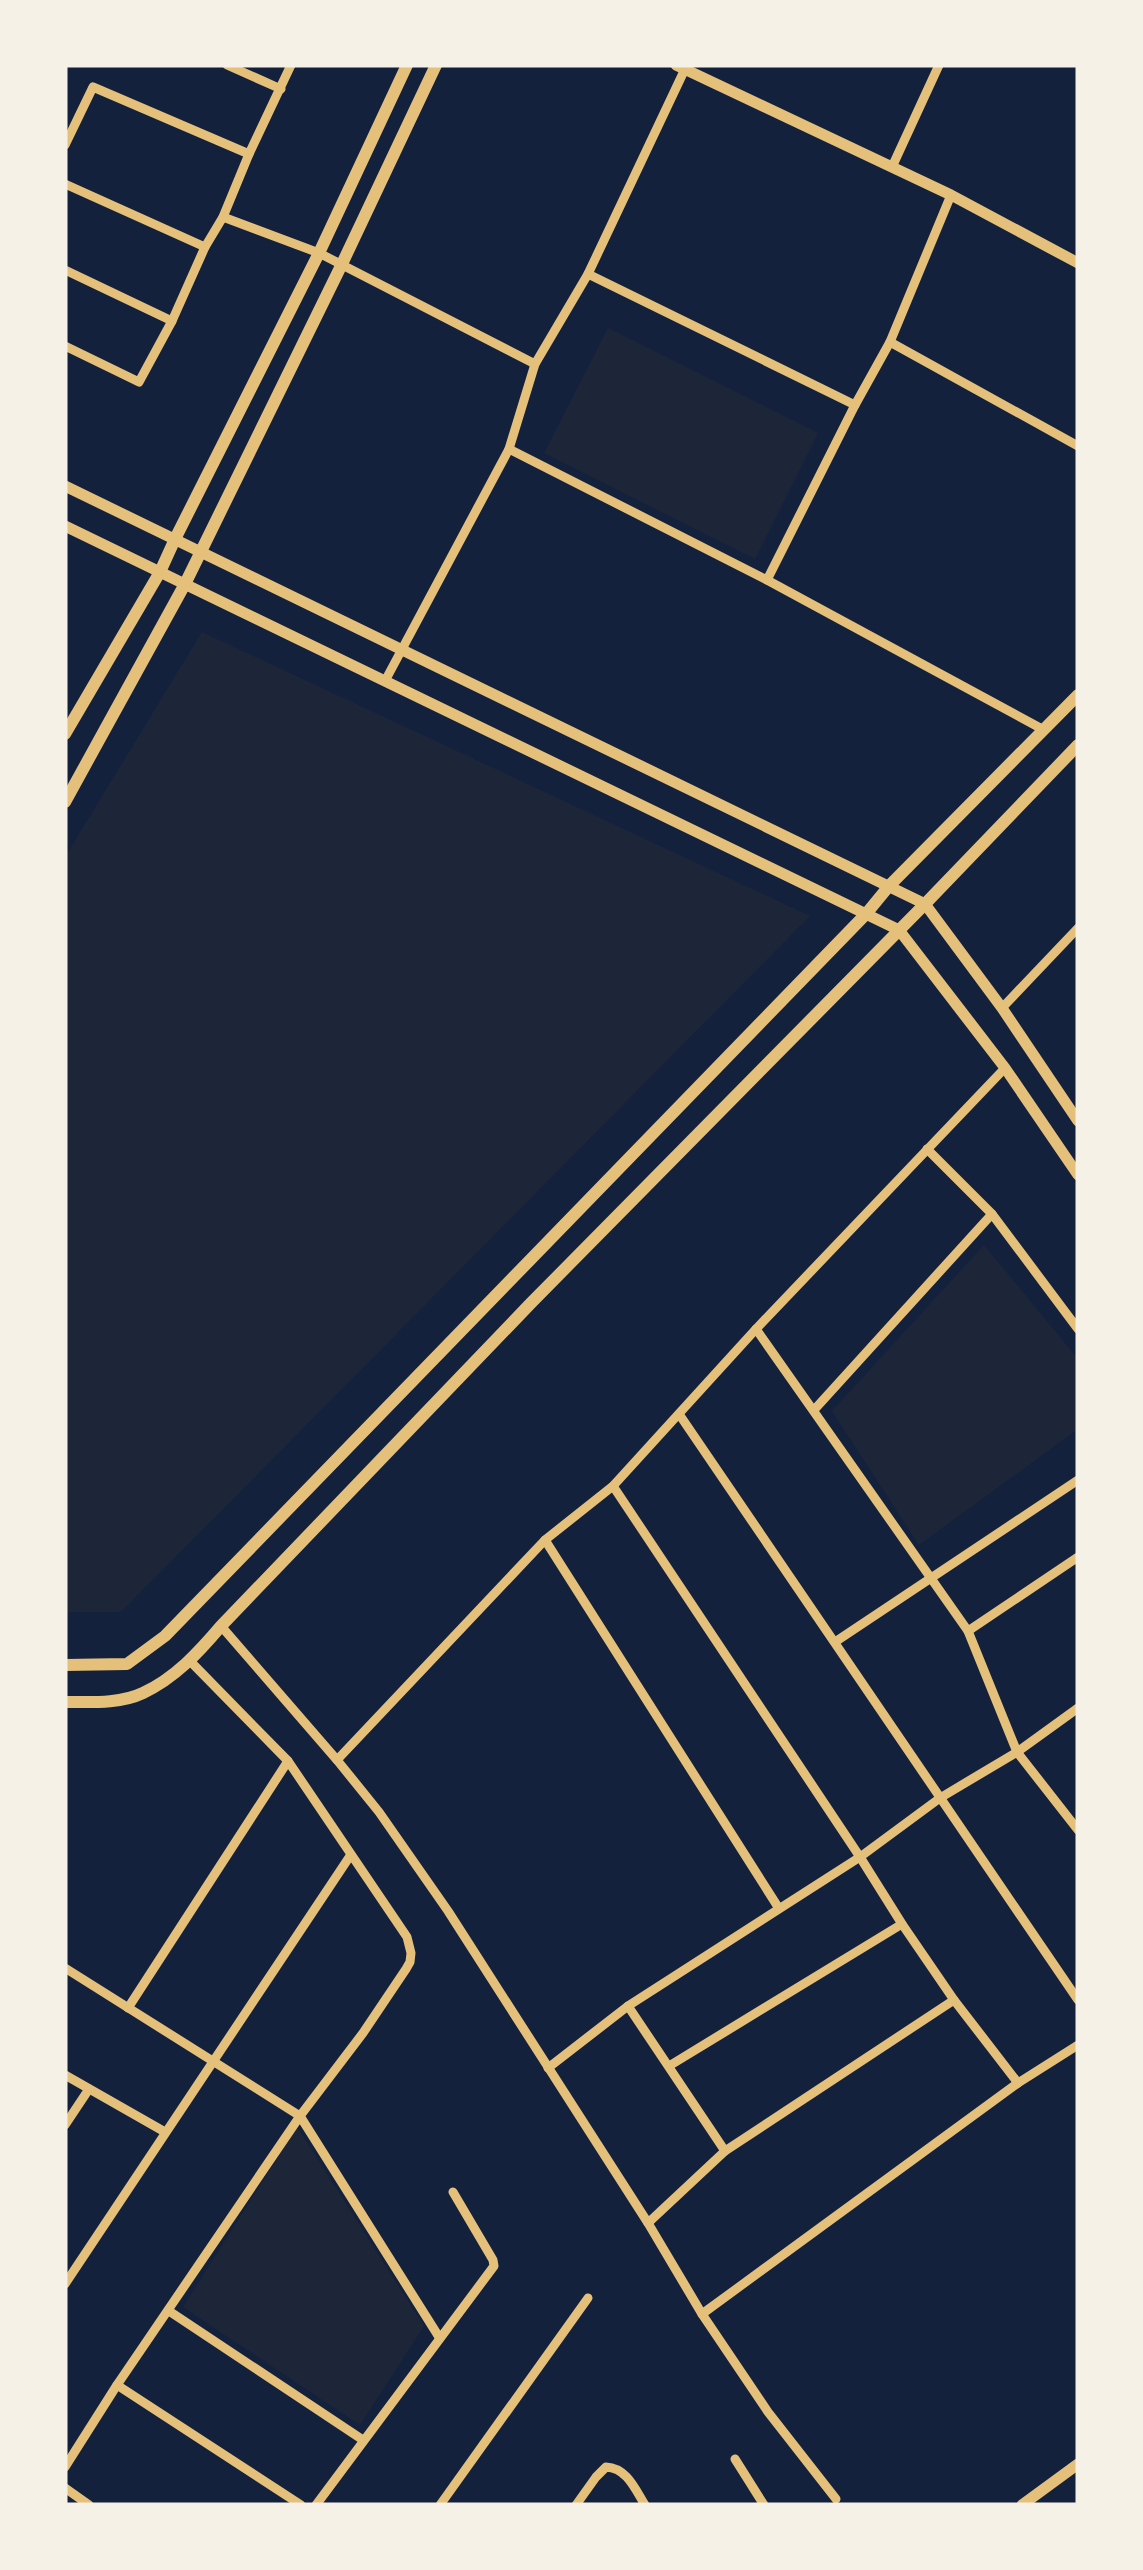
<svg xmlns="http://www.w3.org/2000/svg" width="1143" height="2570" font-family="Figtree,sans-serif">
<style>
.green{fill:#1d2539}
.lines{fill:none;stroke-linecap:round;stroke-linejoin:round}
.minor{stroke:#e5c07b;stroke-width:9}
.tertiary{stroke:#e5c07b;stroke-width:11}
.secondary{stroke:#e5c07b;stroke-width:12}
</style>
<rect width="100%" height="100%" fill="#14213d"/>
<!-- green -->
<g class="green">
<polygon points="608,328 818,433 755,559 544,453"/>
<polygon points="202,632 810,916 121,1612 65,1612 65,857"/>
<polygon points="984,1245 1078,1359 1078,1429 919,1545 832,1411"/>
<polygon points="297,2127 424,2326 360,2425 183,2307"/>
</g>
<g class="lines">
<!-- minor -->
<g class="minor">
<polyline points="227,65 281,89"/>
<polyline points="65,145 93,87 249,154"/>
<polyline points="892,167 939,65"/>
<polyline points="65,184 205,247"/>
<polyline points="223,217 319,253 535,364"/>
<polyline points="65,270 172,321"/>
<polyline points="588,274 855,405"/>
<polyline points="890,342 1078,446"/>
<polyline points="65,346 139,382 172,321 205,247 223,217 249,154 291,65"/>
<polyline points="509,449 767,580 1044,730"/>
<polyline points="767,580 855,405 890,342 951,195"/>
<polyline points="385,681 509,449 535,364 588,274 685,69"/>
<polyline points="1002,1008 1078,928"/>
<polyline points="927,1149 992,1214 1078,1329"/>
<polyline points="756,1329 968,1631 1017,1752 1078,1830"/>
<polyline points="814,1410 992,1214"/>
<polyline points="679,1414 1078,2000"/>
<polyline points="613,1486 860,1857 902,1924 954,2000 1018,2083"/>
<polyline points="545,1540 778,1907"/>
<polyline points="221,1626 337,1760 379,1812 448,1911 648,2223 702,2314 768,2412 836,2499"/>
<polyline points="968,1631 1078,1557"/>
<polyline points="835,1642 1078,1480"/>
<polyline points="337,1760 545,1540 613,1486 756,1329 1005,1068"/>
<polyline points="65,1968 300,2116 439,2337"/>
<polyline points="628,2006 725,2151"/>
<polyline points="128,2008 288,1761"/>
<polyline points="669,2066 902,1924"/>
<polyline points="548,2068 628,2006 860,1857 940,1798 1017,1752 1078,1708"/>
<polyline points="65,2075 165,2132"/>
<polyline points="65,2125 89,2089"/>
<polyline points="648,2223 725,2151 954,2000"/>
<polyline points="65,2284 350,1856"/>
<polyline points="169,2311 363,2440"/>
<polyline points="702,2314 1018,2083 1078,2045"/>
<polyline points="117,2385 301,2505"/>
<polyline points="735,2459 764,2505"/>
<polyline points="65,2467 117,2385 300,2116 363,2033 406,1969 410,1962 411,1953 407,1937 288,1761 190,1661"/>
<polyline points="65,2488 89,2505"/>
<polyline points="316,2505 494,2266 493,2260 453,2192"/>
<polyline points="440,2505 588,2298"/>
<path d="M 576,2505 L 596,2477 L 606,2467 C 627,2468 635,2489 645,2505"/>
</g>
<!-- tertiary -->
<g class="tertiary">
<polyline points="676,65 951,195 1078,263"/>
<polyline points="65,486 925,904 1002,1008 1078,1121"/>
<polyline points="65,526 899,930 1005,1068 1078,1175"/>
<polyline points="1022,2505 1078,2464"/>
</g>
<!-- secondary -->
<g class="secondary">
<polyline points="65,734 160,572 175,539 319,253 407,65"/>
<polyline points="65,802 185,584 341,266 436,65"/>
<polyline points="65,1665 127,1664 165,1636 866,914 889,886 1078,695"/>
<path d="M 65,1702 C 90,1702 120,1704 143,1693 C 175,1678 199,1652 221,1626 L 531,1303 L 925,904 L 1078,745"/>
</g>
</g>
<!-- border -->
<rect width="1143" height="2570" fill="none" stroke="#f6f1e7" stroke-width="135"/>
</svg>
